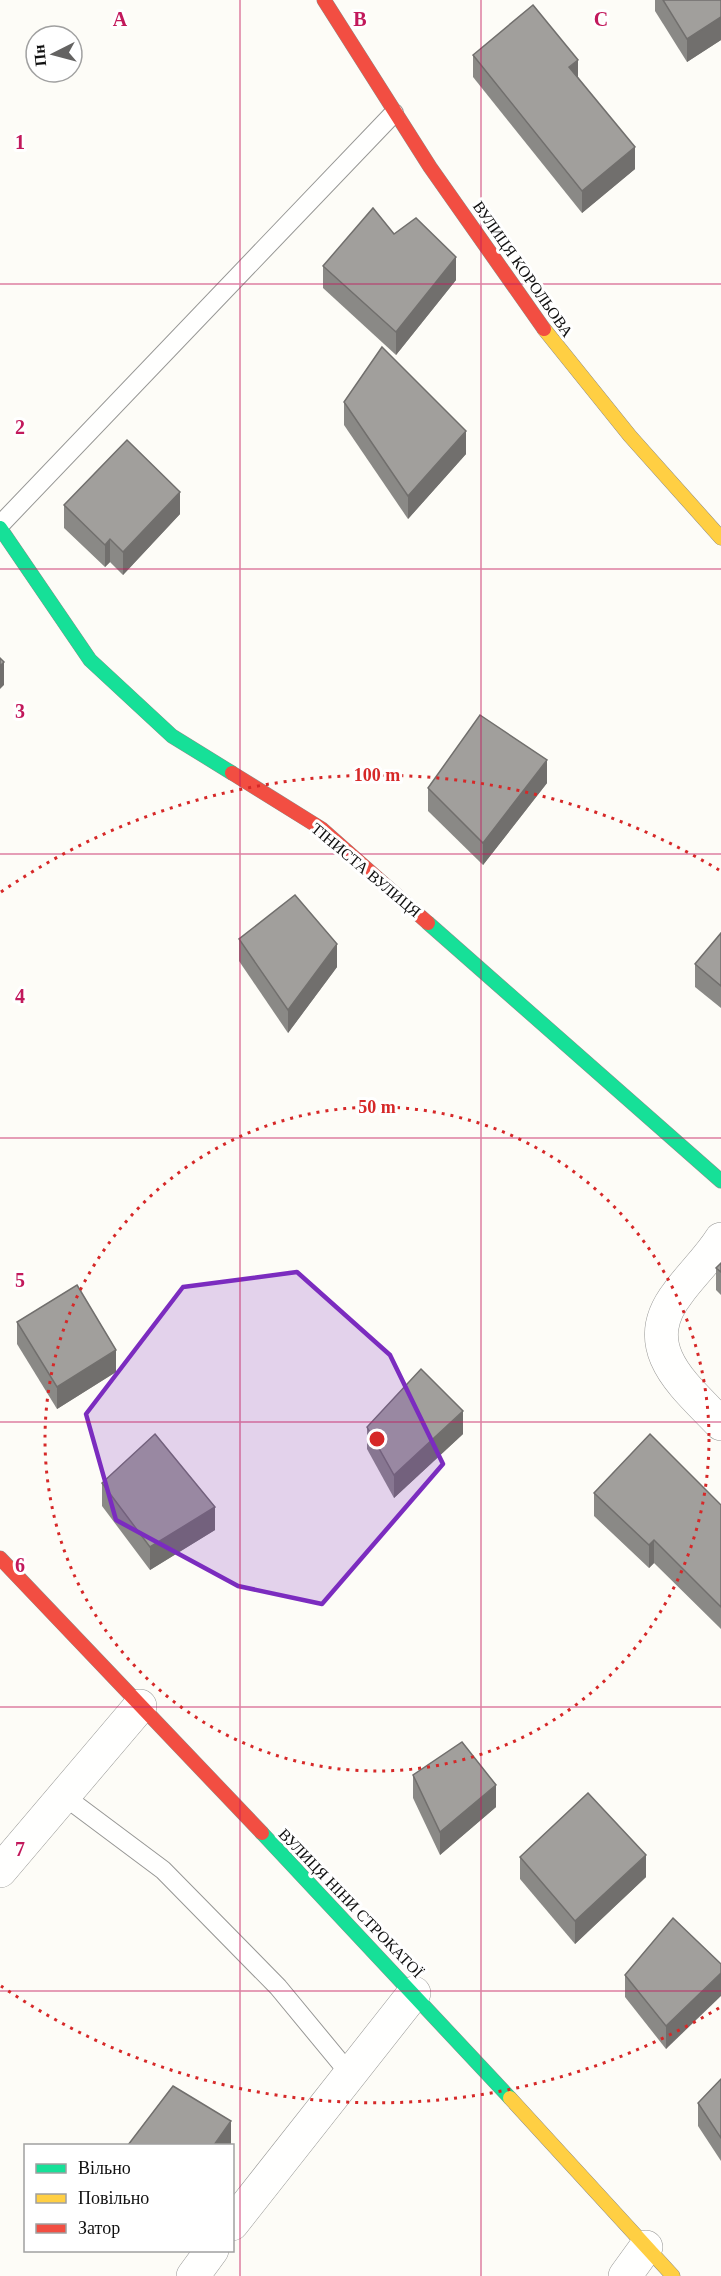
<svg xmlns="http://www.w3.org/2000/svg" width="721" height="2276" font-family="Georgia,serif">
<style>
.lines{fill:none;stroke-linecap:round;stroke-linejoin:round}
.lane-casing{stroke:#979795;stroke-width:20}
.street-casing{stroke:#979795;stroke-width:34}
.fast-casing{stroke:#8e8d8b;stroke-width:15}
.slow-casing{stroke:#8e8d8b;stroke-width:15}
.jam-casing{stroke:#8e8d8b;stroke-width:15}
.lane{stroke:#fffffe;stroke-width:18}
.street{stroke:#fffffe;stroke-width:33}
.fast{stroke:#16e098;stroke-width:14}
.slow{stroke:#ffcf43;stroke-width:14}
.jam{stroke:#f24e42;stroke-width:14}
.wall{fill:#8a8986}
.shaded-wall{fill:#716f6d}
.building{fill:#a19f9c;stroke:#716f6d;stroke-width:1.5}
.marked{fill:#7b2cbf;fill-opacity:0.2;stroke:#7b2cbf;stroke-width:4.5;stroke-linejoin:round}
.grid{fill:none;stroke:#c2185b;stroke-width:1.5;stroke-opacity:0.55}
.ring{fill:none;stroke:#d62828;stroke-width:3;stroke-dasharray:3 6}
.labels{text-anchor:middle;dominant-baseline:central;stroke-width:6;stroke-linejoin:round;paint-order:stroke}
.street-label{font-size:16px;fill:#111;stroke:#fff}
.grid-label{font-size:20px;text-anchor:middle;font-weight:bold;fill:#c2185b;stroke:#fff;stroke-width:6;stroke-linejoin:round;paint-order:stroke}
.centre{fill:#d62828;stroke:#fff;stroke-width:3}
.ring-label{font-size:18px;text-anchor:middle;font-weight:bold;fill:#d62828;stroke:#fff;stroke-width:6;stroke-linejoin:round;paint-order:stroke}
</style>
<rect width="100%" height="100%" fill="#fdfcf7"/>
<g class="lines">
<defs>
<g id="lane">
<polyline points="0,525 394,113"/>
<polyline points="64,1796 163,1870 278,1987 349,2073"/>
</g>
<g id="street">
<path d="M 721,1239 C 709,1258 691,1275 678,1293 C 635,1348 685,1386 721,1424"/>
<polyline points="0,1871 140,1706"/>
<polyline points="232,2224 414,1993"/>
<polyline points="193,2276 212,2250"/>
<polyline points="625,2276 646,2247"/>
</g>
<g id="fast">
<polyline points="0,528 90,660 172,736 232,773"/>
<polyline points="428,923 721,1181"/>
<polyline points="262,1833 510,2098"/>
</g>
<g id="slow">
<polyline points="544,329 630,436 721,538"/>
<polyline points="510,2098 673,2276"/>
</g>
<g id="jam">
<polyline points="324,0 430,167 544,329"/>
<polyline points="232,773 322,829 428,923"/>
<polyline points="0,1558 262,1833"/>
</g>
</defs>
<!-- lane casing -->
<use href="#lane" class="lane-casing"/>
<!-- street casing -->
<use href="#street" class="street-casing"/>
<!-- fast casing -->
<use href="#fast" class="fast-casing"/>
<!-- slow casing -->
<use href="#slow" class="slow-casing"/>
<!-- jam casing -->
<use href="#jam" class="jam-casing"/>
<!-- lane -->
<use href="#lane" class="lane"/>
<!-- street -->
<use href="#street" class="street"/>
<!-- fast -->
<use href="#fast" class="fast"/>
<!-- slow -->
<use href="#slow" class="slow"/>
<!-- jam -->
<use href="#jam" class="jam"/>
</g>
<!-- wall -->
<g class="wall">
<polygon points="655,0 721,0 721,40 687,62 655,11"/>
<polygon points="473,55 578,77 635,169 582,213 473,77"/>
<polygon points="394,234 456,280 396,355 323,288 323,266"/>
<polygon points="344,402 466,454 408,519 344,425"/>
<polygon points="64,505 180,514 123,575 110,562 105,567 64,528"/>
<polygon points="547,783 483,865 428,811 428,788"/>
<polygon points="721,933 721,1008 695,987 695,964"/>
<polygon points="239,939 337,967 288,1033 239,961"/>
<polygon points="721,1263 721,1295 716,1290 716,1268"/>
<polygon points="17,1322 116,1372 57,1409 17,1344"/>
<polygon points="367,1427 463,1434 394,1498 367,1449"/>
<polygon points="102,1483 215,1530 150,1570 102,1506"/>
<polygon points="594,1493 721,1505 721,1629 654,1563 649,1568 594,1516"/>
<polygon points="413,1775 496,1807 440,1855 413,1798"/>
<polygon points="520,1857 646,1877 575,1944 520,1879"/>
<polygon points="721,1964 666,2049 625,1997 625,1975"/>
<polygon points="721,2079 721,2161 698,2126 698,2103"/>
</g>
<!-- shaded-wall -->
<g class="shaded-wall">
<polygon points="721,17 721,40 687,62 687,39"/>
<polygon points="578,60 578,83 569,67"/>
<polygon points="635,147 635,169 582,213 582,191"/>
<polygon points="456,257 456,280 396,355 396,332"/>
<polygon points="466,431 466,454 408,519 408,496"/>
<polygon points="180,492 180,514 123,575 123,552"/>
<polygon points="110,539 110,562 105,567 105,545"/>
<polygon points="4,662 4,685 0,689 0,666"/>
<polygon points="547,760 547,783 483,865 483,843"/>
<polygon points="337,944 337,967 288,1033 288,1010"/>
<polygon points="116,1350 116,1372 57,1409 57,1387"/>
<polygon points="463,1411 463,1434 394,1498 394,1475"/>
<polygon points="215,1507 215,1530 150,1570 150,1547"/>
<polygon points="654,1540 654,1563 649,1568 649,1545"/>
<polygon points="496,1785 496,1807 440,1855 440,1832"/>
<polygon points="646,1855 646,1877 575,1944 575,1921"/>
<polygon points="721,1973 721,1996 666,2049 666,2026"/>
<polygon points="231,2121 231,2144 230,2145 214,2145"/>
</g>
<!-- building -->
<g class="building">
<polygon points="663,0 721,0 721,17 687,39"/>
<polygon points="533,5 578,60 569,67 635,147 582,191 473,55"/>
<polygon points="373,208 394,234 416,218 456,257 396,332 323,266"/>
<polygon points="382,347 466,431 408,496 344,402"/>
<polygon points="127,440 180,492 123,552 110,539 105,545 64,505"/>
<polygon points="0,658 4,662 0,666"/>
<polygon points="480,715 547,760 483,843 428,788"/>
<polygon points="295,895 337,944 288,1010 239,939"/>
<polygon points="721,933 721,986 695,964"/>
<polygon points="721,1263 721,1272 716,1268"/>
<polygon points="77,1285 116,1350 57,1387 17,1322"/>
<polygon points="421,1369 463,1411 394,1475 367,1427"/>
<polygon points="155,1434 215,1507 150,1547 102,1483"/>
<polygon points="650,1434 721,1505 721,1607 654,1540 649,1545 594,1493"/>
<polygon points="462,1742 496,1785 440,1832 413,1775"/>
<polygon points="588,1793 646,1855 575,1921 520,1857"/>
<polygon points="673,1918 721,1964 721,1973 666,2026 625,1975"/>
<polygon points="721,2079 721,2138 698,2103"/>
<polygon points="173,2086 231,2121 214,2145 128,2145"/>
</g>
<!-- marked area -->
<path class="marked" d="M 297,1272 L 390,1355 L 443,1464 L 322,1604 L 238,1586 L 116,1520 L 86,1414 L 183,1287 Z"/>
<!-- grid -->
<path class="grid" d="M 240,0 L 240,2276M 481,0 L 481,2276M 0,284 L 721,284M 0,569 L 721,569M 0,854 L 721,854M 0,1138 L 721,1138M 0,1422 L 721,1422M 0,1707 L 721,1707M 0,1991 L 721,1991"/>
<!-- distance rings -->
<g class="ring">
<circle cx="377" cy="1439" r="332"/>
<path d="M719 2008A664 664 0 0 1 1 1986M1 892A664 664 0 0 1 719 870"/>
</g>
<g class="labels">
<!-- street labels -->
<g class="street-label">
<text transform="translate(523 269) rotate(55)">ВУЛИЦЯ КОРОЛЬОВА</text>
<text transform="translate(366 870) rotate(40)">ТІНИСТА ВУЛИЦЯ</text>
<text transform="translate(351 1903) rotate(46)">ВУЛИЦЯ НІНИ СТРОКАТОЇ</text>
</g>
</g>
<g class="grid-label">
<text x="120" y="26">A</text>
<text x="360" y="26">B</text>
<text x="601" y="26">C</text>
<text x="20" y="149">1</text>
<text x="20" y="434">2</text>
<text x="20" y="718">3</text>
<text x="20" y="1003">4</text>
<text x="20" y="1287">5</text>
<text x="20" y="1572">6</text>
<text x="20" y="1856">7</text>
</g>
<circle cx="377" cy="1439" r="9" class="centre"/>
<g class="ring-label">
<text x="377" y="781">100 m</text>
<text x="377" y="1113">50 m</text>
</g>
<!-- legend -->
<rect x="24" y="2144" width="210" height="108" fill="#ffffff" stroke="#a0a0a0" stroke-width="1.5"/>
<rect x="36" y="2164" width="30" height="9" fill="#16e098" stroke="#a0a0a0" stroke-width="1.5"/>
<text x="78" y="2174" font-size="18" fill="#111111">Вільно</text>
<rect x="36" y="2194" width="30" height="9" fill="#ffcf43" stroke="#a0a0a0" stroke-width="1.5"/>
<text x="78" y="2204" font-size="18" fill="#111111">Повільно</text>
<rect x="36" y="2224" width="30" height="9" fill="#f24e42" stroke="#a0a0a0" stroke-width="1.5"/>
<text x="78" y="2234" font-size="18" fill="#111111">Затор</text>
<!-- north arrow -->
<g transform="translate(54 54) rotate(264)"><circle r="28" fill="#ffffff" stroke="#a0a0a0" stroke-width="1.5"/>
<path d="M0-4.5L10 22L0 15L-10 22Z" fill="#646362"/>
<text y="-9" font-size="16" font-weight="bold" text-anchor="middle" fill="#111111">Пн</text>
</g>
</svg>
